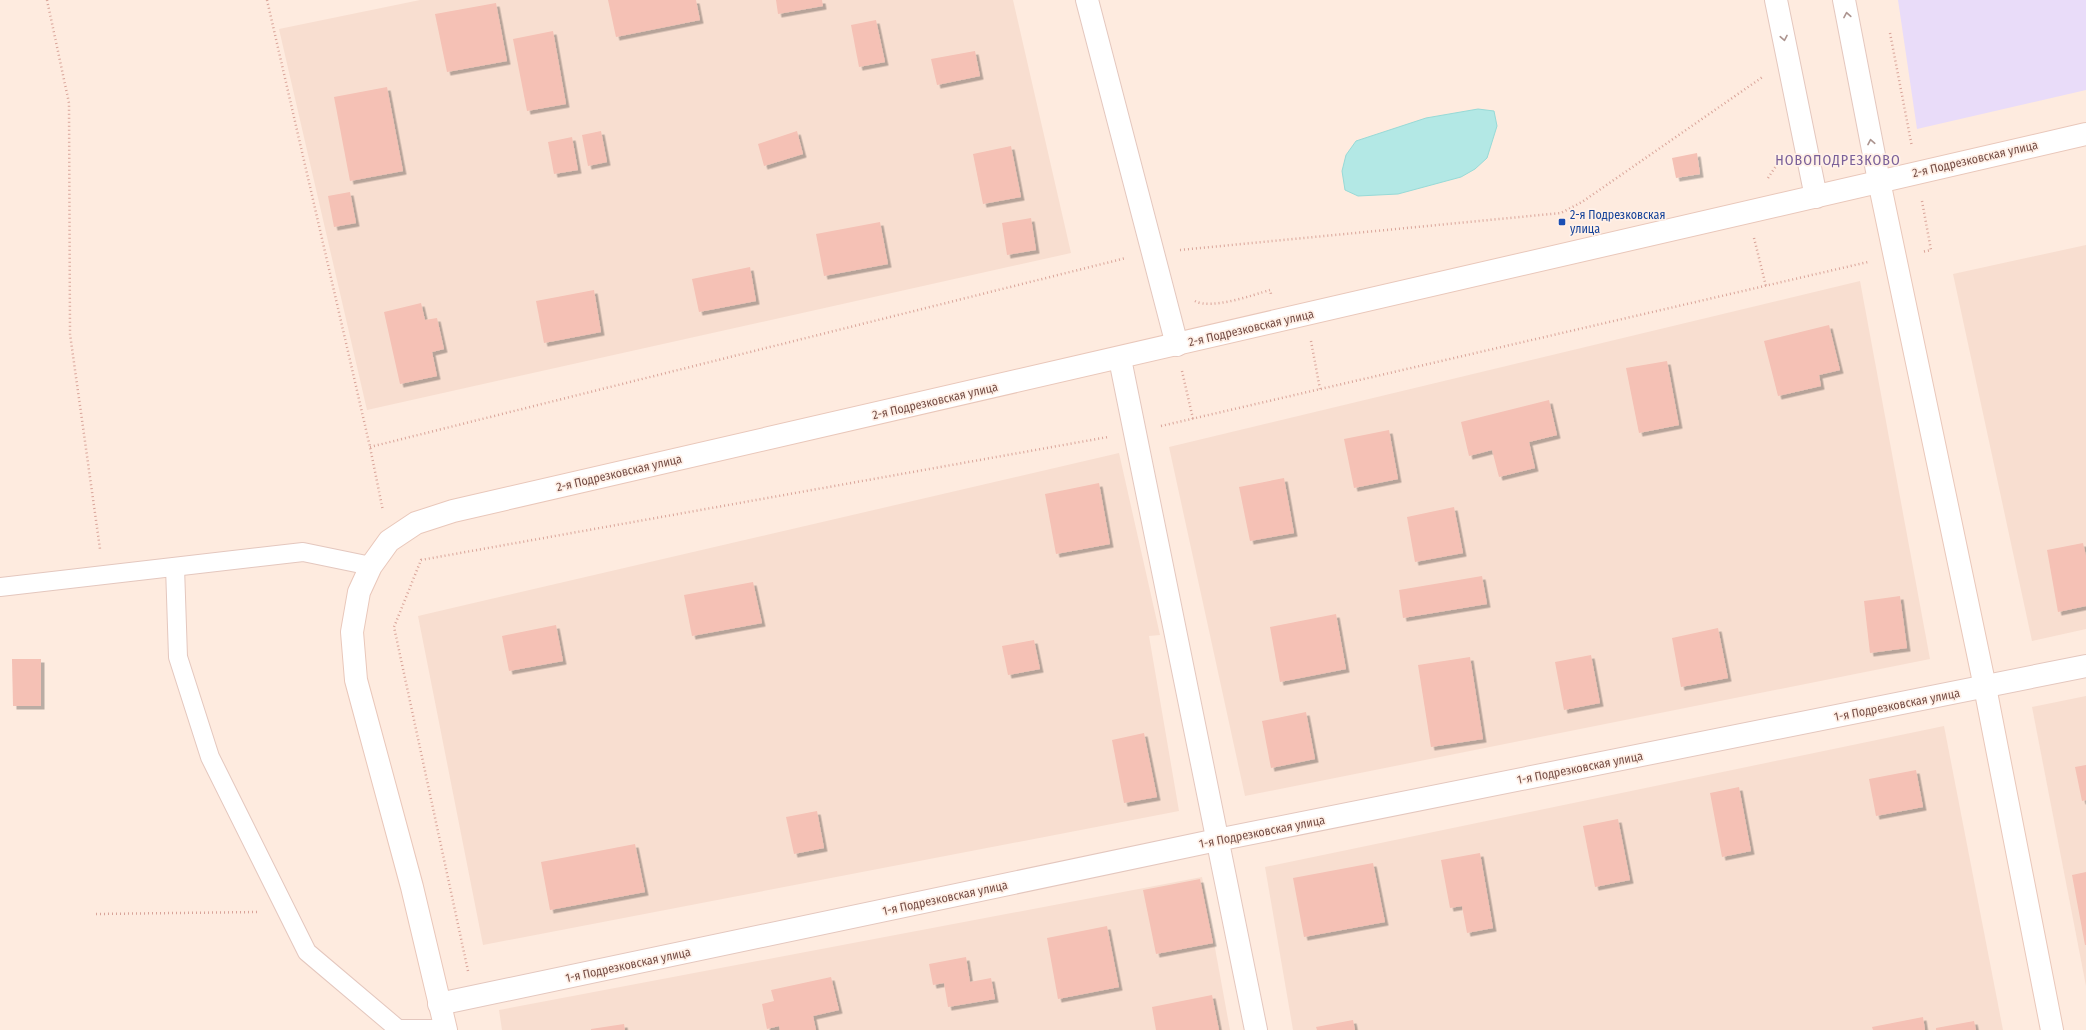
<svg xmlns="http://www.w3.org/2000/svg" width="2086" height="1030" font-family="'Fira Sans Condensed',sans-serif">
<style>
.residential{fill:#f8ded0}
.education{fill:#e9dcf9}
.water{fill:#b3e8e5;stroke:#98dad7}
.building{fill:#f5c1b5;filter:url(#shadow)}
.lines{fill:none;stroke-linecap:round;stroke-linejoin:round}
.lane-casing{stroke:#e4c7be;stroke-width:20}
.street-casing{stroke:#e4c7be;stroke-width:24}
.secondary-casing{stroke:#e9c7ba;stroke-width:24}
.path{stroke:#d9a499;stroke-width:2.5;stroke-dasharray:1 3;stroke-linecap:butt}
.lane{stroke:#fff;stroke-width:18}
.street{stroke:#fff;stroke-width:22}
.secondary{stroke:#fff;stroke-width:22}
.oneway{stroke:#ac948f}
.transit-dot{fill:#1a4fb4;stroke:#fff0e7;stroke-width:1.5}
.labels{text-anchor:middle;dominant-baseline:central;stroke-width:3.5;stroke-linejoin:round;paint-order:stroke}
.street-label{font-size:12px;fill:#754d45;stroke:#fff0e7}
.transit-label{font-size:12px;fill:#164399;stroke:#fff0e7;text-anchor:start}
.quarter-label{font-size:14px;letter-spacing:1px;fill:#7a6099;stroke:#fff0e7}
</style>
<defs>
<filter id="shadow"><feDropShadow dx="3.5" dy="3.5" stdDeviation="0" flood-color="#0004"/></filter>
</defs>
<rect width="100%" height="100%" fill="#feebdf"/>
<!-- residential -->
<g class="residential">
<polygon points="420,0 1013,0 1071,253 367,410 279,29"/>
<polygon points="2086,245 2086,629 2032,641 1953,274"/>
<polygon points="1860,281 1930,659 1245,796 1169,447"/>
<polygon points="1119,453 1160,635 1149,636 1179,811 483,945 418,616"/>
<polygon points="2086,696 2086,986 2032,707"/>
<polygon points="1944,726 2003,1030 1293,1030 1265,867"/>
<polygon points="1202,877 1230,1030 502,1030 499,1010"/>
</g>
<!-- education -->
<polygon class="education" points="1898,0 2086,0 2086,90 1917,129"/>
<!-- water -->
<polygon class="water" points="1478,109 1494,111 1497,126 1487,158 1475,169 1461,177 1398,194 1358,196 1345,190 1342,171 1346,155 1356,141 1426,118"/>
<!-- building -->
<g class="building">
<polygon points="608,0 696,0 700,20 616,37"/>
<polygon points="776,0 822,0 823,6 778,14"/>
<polygon points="496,3 507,61 447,72 435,14"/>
<polygon points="876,20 885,62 859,67 851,25"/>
<polygon points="553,31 566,104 527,111 513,39"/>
<polygon points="975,51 980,76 937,85 931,59"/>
<polygon points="387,87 403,171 350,181 334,97"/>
<polygon points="601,131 607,162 588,166 582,135"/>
<polygon points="797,131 803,154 764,166 758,144"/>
<polygon points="572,137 578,170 554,174 548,142"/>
<polygon points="1011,146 1021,197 983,204 973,154"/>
<polygon points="1697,153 1700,174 1676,178 1672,158"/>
<polygon points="350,192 356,223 334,227 328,196"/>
<polygon points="1031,218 1036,250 1007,255 1002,223"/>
<polygon points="880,222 888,264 824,276 816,234"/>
<polygon points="750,267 756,301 699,312 692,279"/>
<polygon points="594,290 601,332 544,343 536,301"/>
<polygon points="421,303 425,320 437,318 444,349 432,352 437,376 400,384 384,312"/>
<polygon points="1829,325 1840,370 1819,375 1821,386 1778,396 1764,341"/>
<polygon points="1667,361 1679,425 1639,433 1626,368"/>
<polygon points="1549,400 1557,435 1529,442 1535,468 1499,477 1492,450 1469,456 1461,422"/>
<polygon points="1389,430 1398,479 1354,488 1344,439"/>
<polygon points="1284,478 1294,533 1250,541 1239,487"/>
<polygon points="1099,483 1110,544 1056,554 1045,494"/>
<polygon points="1454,507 1463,553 1415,562 1407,517"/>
<polygon points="2083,543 2086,556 2086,606 2058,612 2047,550"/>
<polygon points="1482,576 1487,604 1403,618 1399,590"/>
<polygon points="753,582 762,623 692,636 684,595"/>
<polygon points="1900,596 1907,648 1870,653 1864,601"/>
<polygon points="1336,614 1346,669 1280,682 1270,627"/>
<polygon points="556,625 563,661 509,671 502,636"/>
<polygon points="1718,628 1728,678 1681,687 1672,638"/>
<polygon points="1034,640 1040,669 1008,675 1002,646"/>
<polygon points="1591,655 1600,703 1564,710 1555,662"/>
<polygon points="1470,657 1483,739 1431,747 1418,665"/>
<polygon points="12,659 41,659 41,706 13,706"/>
<polygon points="1306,712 1315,759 1271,768 1262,721"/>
<polygon points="1144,733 1157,797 1124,803 1112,740"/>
<polygon points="2086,765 2086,800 2082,801 2075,767"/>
<polygon points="1916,770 1923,807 1876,816 1869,779"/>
<polygon points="1739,787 1751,851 1722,857 1710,793"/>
<polygon points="817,811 824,848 794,854 786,817"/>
<polygon points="1618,819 1630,880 1595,887 1583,826"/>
<polygon points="635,844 645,892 550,910 541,862"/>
<polygon points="1480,853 1493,928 1467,933 1462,906 1450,908 1441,860"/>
<polygon points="1373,863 1385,922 1304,937 1293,878"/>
<polygon points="2086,872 2086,945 2085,945 2072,875"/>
<polygon points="1200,879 1213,943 1156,954 1143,890"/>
<polygon points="1107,926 1119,987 1058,999 1047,938"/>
<polygon points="966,957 970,982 991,978 995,999 948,1007 944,983 933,985 929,964"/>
<polygon points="831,977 839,1010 813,1016 816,1030 780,1030 779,1026 767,1029 762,1004 774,1001 771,990"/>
<polygon points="1212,995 1219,1030 1156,1030 1152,1007"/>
<polygon points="1923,1017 1925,1030 1873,1030 1872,1027"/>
<polygon points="1353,1020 1355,1030 1317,1030 1316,1027"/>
<polygon points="1974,1021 1976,1030 1936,1030 1936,1028"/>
<polygon points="624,1024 625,1030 591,1030 591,1029"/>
</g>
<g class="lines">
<defs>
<g id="lane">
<polyline points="175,567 178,657 210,757 307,952 398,1029 446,1029"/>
<polyline points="0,587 303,552 371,566"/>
</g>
<g id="street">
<polyline points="1087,0 1177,345"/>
<polyline points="1776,0 1816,197"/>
<polyline points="1844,0 1879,181"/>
<polyline points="1120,359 1256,1030"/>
<polyline points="439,1004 1217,840 2086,666"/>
</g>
<g id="secondary">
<polyline points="1879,181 1985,687 2052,1030"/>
<polyline points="446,1030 412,887 356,680 352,632 359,592 371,566 389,541 416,523 453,511 2086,134"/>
</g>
</defs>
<!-- lane casing -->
<use href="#lane" class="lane-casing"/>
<!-- street casing -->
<use href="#street" class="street-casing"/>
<!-- secondary casing -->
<use href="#secondary" class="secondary-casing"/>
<!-- path -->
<g class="path">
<polyline points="47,0 69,103 70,334 100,549"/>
<polyline points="267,0 370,447 383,511"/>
<polyline points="1890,33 1912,147"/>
<polyline points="1768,178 1776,166 1778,158"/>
<polyline points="1922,201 1931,250 1922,252"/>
<polyline points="1754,238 1766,286"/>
<polyline points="1180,250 1561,213 1582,202 1764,76"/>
<path d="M 1195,301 C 1211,310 1253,295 1270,290 L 1271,294"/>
<polyline points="1311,341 1320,389"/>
<polyline points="1182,371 1193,419"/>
<polyline points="1161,426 1868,262"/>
<polyline points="370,447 1126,258"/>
<polyline points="96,914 259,912"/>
<polyline points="468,971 394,627 421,560 1108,437"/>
</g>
<!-- lane -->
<use href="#lane" class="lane"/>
<!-- street -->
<use href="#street" class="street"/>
<!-- secondary -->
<use href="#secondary" class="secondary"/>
</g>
<!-- one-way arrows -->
<defs><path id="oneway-chevron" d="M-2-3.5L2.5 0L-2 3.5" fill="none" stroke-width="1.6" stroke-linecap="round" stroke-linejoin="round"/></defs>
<g class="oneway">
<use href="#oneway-chevron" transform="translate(1847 15) rotate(-100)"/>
<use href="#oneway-chevron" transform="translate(1784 38) rotate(79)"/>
<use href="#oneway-chevron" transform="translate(1871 142) rotate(-101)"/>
</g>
<!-- markers -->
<rect class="transit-dot" x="1558" y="218" width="8" height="8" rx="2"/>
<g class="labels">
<!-- street labels -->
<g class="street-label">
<text transform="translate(1975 159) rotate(-13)">2-я Подрезковская улица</text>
<text transform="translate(1251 328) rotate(-13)">2-я Подрезковская улица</text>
<text transform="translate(935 401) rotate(-13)">2-я Подрезковская улица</text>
<text transform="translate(619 473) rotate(-13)">2-я Подрезковская улица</text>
<text transform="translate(1897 705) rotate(-11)">1-я Подрезковская улица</text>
<text transform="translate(1580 768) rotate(-11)">1-я Подрезковская улица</text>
<text transform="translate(1262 832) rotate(-11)">1-я Подрезковская улица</text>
<text transform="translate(945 898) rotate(-12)">1-я Подрезковская улица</text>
<text transform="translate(628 965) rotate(-12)">1-я Подрезковская улица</text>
</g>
<!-- transit labels -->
<g class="transit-label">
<text x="1570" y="215">2-я Подрезковская<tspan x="1570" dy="14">улица</tspan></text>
</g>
<!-- quarter labels -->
<g class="quarter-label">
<text x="1838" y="160">НОВОПОДРЕЗКОВО</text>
</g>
</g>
</svg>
